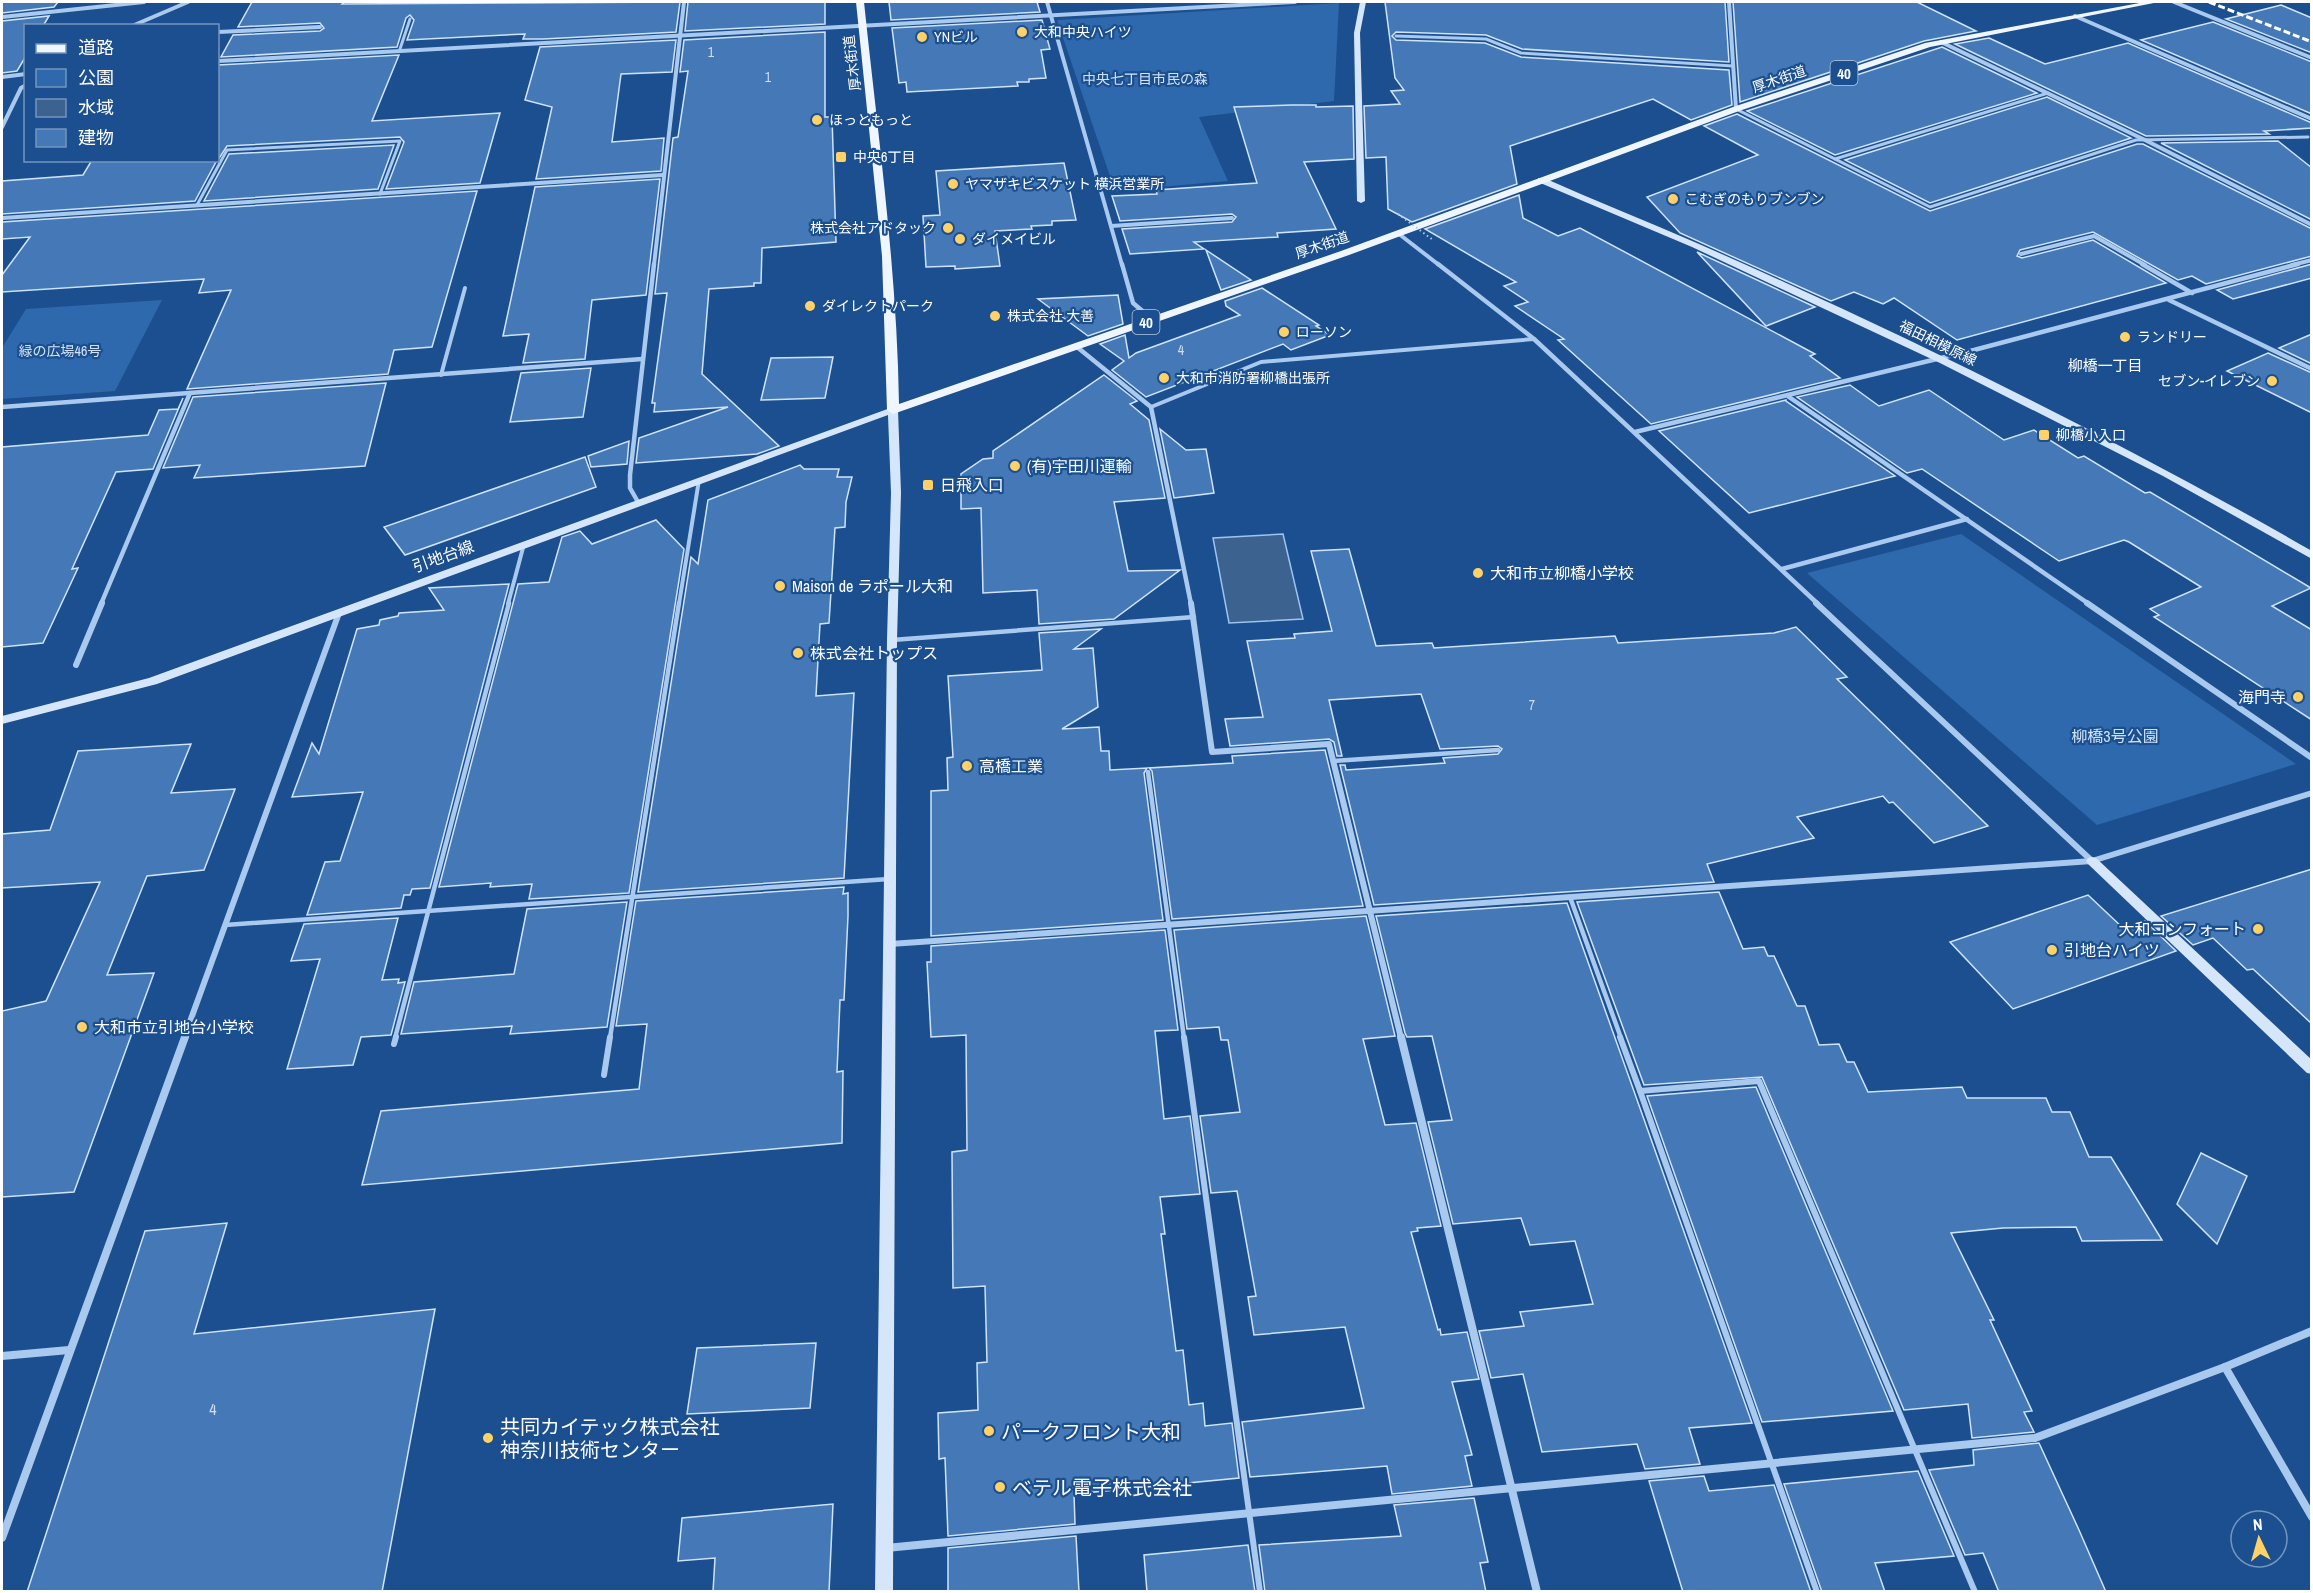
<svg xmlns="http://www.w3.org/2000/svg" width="2313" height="1593" font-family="'Archivo Narrow','Noto Sans JP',sans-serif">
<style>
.green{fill:#2e69ad}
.water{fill:#3c6290;stroke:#9cc4f0;stroke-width:1.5}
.building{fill:#4478b7;stroke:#cfe3fa;stroke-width:1.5}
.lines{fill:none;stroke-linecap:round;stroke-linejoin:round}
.lane-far3{stroke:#a9c9ee;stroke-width:3}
.lane-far2{stroke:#a9c9ee;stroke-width:4}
.lane-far1{stroke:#a9c9ee;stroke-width:4.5}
.lane{stroke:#a9c9ee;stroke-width:6}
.street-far3{stroke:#a9c9ee;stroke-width:4}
.street-far2{stroke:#a9c9ee;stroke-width:4.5}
.street-far1{stroke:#a9c9ee;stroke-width:6}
.street{stroke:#a9c9ee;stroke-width:8}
.secondary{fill:#d6e6fa;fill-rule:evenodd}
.primary{fill:#f0f6ff;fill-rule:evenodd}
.rail{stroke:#fff;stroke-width:3;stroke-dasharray:7 3;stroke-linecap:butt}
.path-bridge{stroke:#a9c9ee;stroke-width:2;stroke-dasharray:1.5 3;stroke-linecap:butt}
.poi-dot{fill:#ffd166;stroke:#1b4f8f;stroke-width:2}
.labels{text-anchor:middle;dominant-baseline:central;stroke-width:4.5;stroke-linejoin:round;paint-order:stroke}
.far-poi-label{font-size:14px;fill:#fff;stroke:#1b4f8f;text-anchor:start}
.number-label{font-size:14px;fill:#d0dded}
.far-street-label{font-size:14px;fill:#fff;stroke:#1b4f8f}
.far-park-label{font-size:14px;fill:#cfe3fa;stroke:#1b4f8f}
.shield{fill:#1b4f8f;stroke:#bbcadd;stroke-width:1.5}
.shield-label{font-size:15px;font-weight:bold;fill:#fff}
.far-neighbourhood-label{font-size:15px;fill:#fff;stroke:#1b4f8f}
.poi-label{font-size:16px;fill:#fff;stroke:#1b4f8f;text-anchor:start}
.street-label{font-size:16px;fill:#fff;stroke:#1b4f8f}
.park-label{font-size:16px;fill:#cfe3fa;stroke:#1b4f8f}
.near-number-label{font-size:16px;fill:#d0dded}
.near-poi-label{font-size:20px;fill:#fff;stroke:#1b4f8f;text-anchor:start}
</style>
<rect width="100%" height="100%" fill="#1b4f8f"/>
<!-- green -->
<g class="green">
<polygon points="1339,3 1334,101 1199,117 1228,181 1115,191 1057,20"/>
<polygon points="162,300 115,391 2,399 2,348 26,309"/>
<polygon points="1961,534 2296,764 2097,825 1807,573"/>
</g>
<!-- water -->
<polygon class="water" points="1283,534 1303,619 1229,623 1213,538"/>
<!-- building -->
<g class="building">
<polygon points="2,2 58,2 54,7 2,13"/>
<polygon points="252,2 344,2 342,4 680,2 676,32 543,39 523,39 525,34 407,40 414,20 410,15 406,18 397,47 221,57 233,35 320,31 324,28 320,23 238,27"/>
<polygon points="688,2 825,2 825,24 685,31"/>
<polygon points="889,2 1037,2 1040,12 891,20"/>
<polygon points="1385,2 1725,2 1729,62 1522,49 1486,35 1396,32 1392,36 1396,40 1485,43 1521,57 1729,70 1732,105 1691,120 1653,99 1510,146 1517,184 1412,222 1388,209 1386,157 1366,158 1364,106 1400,104 1391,91 1404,90 1395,78"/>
<polygon points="1733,2 1917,2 1976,31 1924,41 1740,102"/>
<polygon points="2281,5 2312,18 2312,53 2226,19"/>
<polygon points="49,16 43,26 26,26 26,56 17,71 2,73 2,21"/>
<polygon points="1042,20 1050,49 1041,50 1046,78 1029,79 1029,82 1017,82 1018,86 907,92 906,82 899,83 892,28"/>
<polygon points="2213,22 2312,62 2312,114 2141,40"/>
<polygon points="825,32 825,117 832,117 836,242 762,248 761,283 754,283 754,286 709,289 702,374 779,446 757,454 636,463 639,438 728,407 654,412 655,403 652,403 667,293 655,294 673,138 678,137 688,71 680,72 684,40"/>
<polygon points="1989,38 2045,64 2128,43 2312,123 2312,128 2264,131 2269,134 2146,136 1955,44"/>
<polygon points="676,40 672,72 621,74 612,142 664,138 661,171 536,179 552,107 525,100 540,47"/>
<polygon points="1942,47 2037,93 1835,155 1747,111"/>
<polygon points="399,55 372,121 500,113 480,183 386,189 404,142 400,137 227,146 218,160 218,65"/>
<polygon points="2047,97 2131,138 1930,203 1845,160"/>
<polygon points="1292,105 1316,105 1316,107 1353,106 1354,159 1304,162 1336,229 1277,233 1278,237 1194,242 1204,249 1130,254 1122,229 1232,222 1236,217 1232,214 1120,221 1112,196 1157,194 1156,190 1257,183 1234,107"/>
<polygon points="1737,114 1930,211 2137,144 2143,144 2312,229 2312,256 2206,284 2192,276 2178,280 2093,232 2020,250 2017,256 2022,258 2093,240 2166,283 1957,340 1894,298 1883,304 1854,292 1831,301 1680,233 1647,197 1758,155 1704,126"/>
<polygon points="2278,141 2312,168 2312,220 2161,143"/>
<polygon points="394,145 378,189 204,201 229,154"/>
<polygon points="92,160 217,160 195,201 2,214 2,181 83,175"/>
<polygon points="1064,163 1076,220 1052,221 1052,225 1031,226 1032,229 995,231 1000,266 955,269 955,266 926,267 923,216 940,215 936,171"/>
<polygon points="660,179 646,295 592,300 585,359 523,363 529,334 503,336 535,187"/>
<polygon points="477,191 432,347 394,350 388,374 187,389 231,290 199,293 204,279 2,292 2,275 30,237 2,239 2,222"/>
<polygon points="1519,195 1523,218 1558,236 1580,228 1815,354 1810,356 1840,378 1651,424 1558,340 1564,339 1515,306 1528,302 1504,286 1516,282 1425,229"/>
<polygon points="1206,250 1251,280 1221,290"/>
<polygon points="1697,252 1815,307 1766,326"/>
<polygon points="2312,264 2312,278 2233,299 2217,290"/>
<polygon points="1262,288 1319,325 1316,326 1330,335 1291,350 1283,344 1146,397 1112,370 1124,361 1100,344 1125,335 1129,358 1136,353 1240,315 1226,306 1225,301"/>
<polygon points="1118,295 1123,324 1088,336 1038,299"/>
<polygon points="2312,334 2312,364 2279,348"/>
<polygon points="2268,353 2312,373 2312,413 2227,371"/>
<polygon points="833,357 825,398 761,400 771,358"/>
<polygon points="591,368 583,417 510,422 521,373"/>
<polygon points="1104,375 1137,401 1130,404 1149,420 1165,498 1114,502 1128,571 1180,570 1114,619 1039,624 1037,590 983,593 981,508 961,509 961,474 983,459 993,458 993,451"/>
<polygon points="386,383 365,466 194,478 200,465 163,468 193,397"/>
<polygon points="1850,385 1879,406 1929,390 2004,440 2034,430 2078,458 2084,456 2145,493 2150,492 2311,588 2272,606 2312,630 2312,720 2154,617 2159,615 2150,609 2201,587 2129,542 2124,540 2059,561 1922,469 1907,473 1797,397"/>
<polygon points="183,398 153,469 116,472 72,569 78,568 43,643 2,647 2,447 148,435 159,410 178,409"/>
<polygon points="1786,400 1786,401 1895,476 1749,513 1659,431"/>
<polygon points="1160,429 1186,450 1206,449 1214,493 1174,498"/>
<polygon points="629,441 627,464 591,467 588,456"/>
<polygon points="585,457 596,487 405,555 384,527"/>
<polygon points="800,465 804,469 839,469 837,477 852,477 846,502 845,527 835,528 829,623 820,624 816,696 854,693 844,878 638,892 691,557 698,564 708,500"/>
<polygon points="656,520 684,549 629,893 529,899 532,884 490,887 491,883 439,887 518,584 549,582 562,537 580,531 592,544"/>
<polygon points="1349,549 1376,646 1432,643 1434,648 1615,636 1618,643 1774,633 1796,627 1847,677 1837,679 1988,826 1934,843 1893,802 1889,803 1883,796 1797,817 1814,838 1707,864 1714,882 1374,905 1340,765 1345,765 1346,770 1445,763 1443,758 1498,754 1502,749 1498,746 1440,749 1421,694 1329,700 1342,756 1337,756 1334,742 1329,739 1230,746 1225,719 1263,717 1247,641 1295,638 1294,634 1332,631 1311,551"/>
<polygon points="509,584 430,888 412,889 410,895 404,895 401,908 307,915 325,862 340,861 363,792 292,797 312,743 319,754 357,629 379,625 380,620 398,616 399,613 444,610 429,588"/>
<polygon points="1101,629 1074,649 1093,648 1098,707 1062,729 1099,727 1101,751 1109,751 1110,770 1147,768 1144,773 1163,920 931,936 931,791 948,790 947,758 953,757 948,676 1042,670 1039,633"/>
<polygon points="191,744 171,793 235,789 204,870 147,876 107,975 154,973 74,1192 2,1197 2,1011 46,1001 100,882 2,888 2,834 50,830 78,751"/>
<polygon points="1325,750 1363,906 1172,919 1152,771 1149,768 1233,763 1232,756"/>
<polygon points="2312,869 2312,1024 2253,969 2247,970 2213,938 2193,945 2161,916"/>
<polygon points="844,887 843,894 848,893 848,916 844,1000 840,1000 837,1072 843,1071 842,1143 362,1185 381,1111 639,1089 647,1024 616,1026 636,901"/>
<polygon points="1719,892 1743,949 1764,947 1768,956 1774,956 1797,1006 1805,1006 1819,1045 1839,1044 1847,1062 1854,1062 1868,1092 1962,1087 1967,1098 2046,1098 2052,1112 2070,1112 2089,1157 2111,1157 2162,1240 2082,1241 2076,1227 2003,1228 1951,1233 1994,1320 1990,1320 2032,1411 2024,1412 2034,1432 1972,1438 1968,1404 1904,1410 1762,1077 1644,1085 1577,902"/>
<polygon points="2088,895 2123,928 2145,921 2176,951 2013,1009 1950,942"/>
<polygon points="627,902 607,1027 510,1034 512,1026 401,1034 414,982 514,974 527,909"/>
<polygon points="1567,903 1752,1423 1689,1428 1700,1464 1645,1469 1637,1444 1542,1452 1523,1374 1491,1378 1479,1331 1524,1326 1520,1312 1593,1304 1575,1241 1530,1245 1521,1218 1453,1224 1428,1122 1452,1120 1432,1036 1407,1037 1405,1033 1376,916"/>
<polygon points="1366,916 1395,1036 1363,1039 1385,1125 1416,1123 1441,1226 1417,1228 1418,1231 1411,1232 1438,1330 1440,1329 1441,1335 1467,1332 1479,1379 1452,1382 1472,1455 1465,1456 1472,1486 1392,1494 1387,1466 1250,1477 1242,1422 1364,1408 1345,1327 1254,1335 1248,1297 1256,1296 1237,1191 1211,1193 1200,1116 1240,1112 1228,1040 1221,1040 1219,1027 1187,1029 1174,930"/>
<polygon points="398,918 382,980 399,979 398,983 405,982 391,1035 361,1037 353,1065 287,1069 320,959 291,961 304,924"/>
<polygon points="1165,930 1178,1030 1155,1031 1164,1119 1190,1116 1200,1194 1160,1197 1165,1234 1161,1234 1176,1351 1183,1350 1189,1405 1203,1403 1205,1426 1232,1423 1239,1478 1074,1494 1075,1524 948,1536 945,1458 939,1459 938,1413 978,1410 977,1363 987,1362 985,1286 953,1288 952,1152 967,1150 966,1035 931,1037 927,962 931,962 931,946"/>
<polygon points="1756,1087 1893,1411 1762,1422 1647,1096"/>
<polygon points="2201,1153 2247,1176 2217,1244 2177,1204"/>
<polygon points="227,1223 194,1334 435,1309 382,1592 27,1592 145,1231"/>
<polygon points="816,1343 810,1408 687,1414 697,1348"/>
<polygon points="2039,1443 2079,1530 2106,1592 1999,1592 1983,1553 1965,1555 1929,1470 1974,1465 1973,1450"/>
<polygon points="1918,1471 1954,1556 1875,1563 1885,1592 1822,1592 1784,1484"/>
<polygon points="1704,1476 1709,1491 1774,1485 1811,1592 1683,1592 1649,1481"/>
<polygon points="1474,1498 1488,1562 1480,1563 1486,1592 1265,1592 1259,1545 1401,1536 1394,1505"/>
<polygon points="833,1504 829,1592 713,1592 715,1558 678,1561 682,1518"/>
<polygon points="1076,1536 1079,1592 948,1592 948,1548"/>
<polygon points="1248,1545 1255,1592 1147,1592 1144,1555"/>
</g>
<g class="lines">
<!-- lane-far3 -->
<g class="lane-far3">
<polyline points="1396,36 1486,39 1521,53 1733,66"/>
<polyline points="400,49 410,19"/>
<polyline points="1736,109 1930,207 2136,140 2308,137"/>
<polyline points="1835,159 2048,93"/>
<polyline points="197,205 227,150 400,141 380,194"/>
</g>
<!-- lane-far2 -->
<g class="lane-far2">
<polyline points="441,375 465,288"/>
<polyline points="1151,407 1261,362 1534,339"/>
<polyline points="508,604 524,544"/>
<polyline points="679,604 699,480"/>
</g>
<!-- lane-far1 -->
<g class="lane-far1">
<polyline points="892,640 1194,617"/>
<polyline points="1333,761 1498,750"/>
<polyline points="1148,772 1184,1038"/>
<polyline points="1570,897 1621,1038"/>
<polyline points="225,925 889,879"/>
<polyline points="395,1038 509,603"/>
<polyline points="610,1038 679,603"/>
</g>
<!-- lane -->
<g class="lane">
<polyline points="1184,1037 1260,1592"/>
<polyline points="1620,1037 1640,1091 1759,1081 1975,1592"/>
<polyline points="394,1044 396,1037"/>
<polyline points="604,1075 610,1037"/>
<polyline points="1640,1091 1817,1592"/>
</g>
<!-- street-far3 -->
<g class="street-far3">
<polyline points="1047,2 1122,265"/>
<polyline points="1729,2 1736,109"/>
<polyline points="2174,2 2312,58"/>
<polyline points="2075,16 2312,119"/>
<polyline points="2,17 144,2"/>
<polyline points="132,26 188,2"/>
<polyline points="218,32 320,27"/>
<polyline points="1941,42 2145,140 2312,225"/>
<polyline points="218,61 1295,2"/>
<polyline points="2,77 26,74"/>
<polyline points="2,127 21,88 26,85"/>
<polyline points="2,218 663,175"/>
<polyline points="1111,226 1232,218"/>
<polyline points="1399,234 1439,265"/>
<polyline points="2021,254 2094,236 2145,265"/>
<polyline points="654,265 684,2"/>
<polyline points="2292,265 2312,260"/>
</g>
<!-- street-far2 -->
<g class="street-far2">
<polyline points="1122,264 1133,303 1153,320"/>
<polyline points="1438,264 1534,339 1818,604"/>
<polyline points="2142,264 2192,293"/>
<polyline points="2169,300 2312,369"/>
<polyline points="1077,347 1151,407 1191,604"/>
<polyline points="1789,397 2089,604"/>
<polyline points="2,407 642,359"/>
<polyline points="1635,432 1974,350 2298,264"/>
<polyline points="638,502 630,488 630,475 654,264"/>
<polyline points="1782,569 1967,519"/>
<polyline points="101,604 190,393"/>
</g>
<!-- street-far1 -->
<g class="street-far1">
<polyline points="1191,603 1212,752 1329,744 1401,1038"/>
<polyline points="1816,603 2092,861"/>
<polyline points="2087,603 2312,758"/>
<polyline points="76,665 102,603"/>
<polyline points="890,944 2092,861 2312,793"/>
<polyline points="184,1038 339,613"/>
</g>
<!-- street -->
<g class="street">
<polyline points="1401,1037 1537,1592"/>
<polyline points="2,1356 69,1350"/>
<polyline points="2225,1367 2312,1517"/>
<polyline points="2,1538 185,1037"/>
<polyline points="886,1548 2035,1438 2225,1367 2312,1331"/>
</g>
<!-- secondary -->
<g class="secondary">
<polygon points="1360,2 1366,2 1360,33 1365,201 1361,203 1357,201 1354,33"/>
<path d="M 1538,178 L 1544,178 C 1595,201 1647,221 1699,244 C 1908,336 2113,437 2312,551 L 2312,559 L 2163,476 L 1940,363 L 1692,247 L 1538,182 Z"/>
<polygon points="893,407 898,410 901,493 897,640 893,1592 875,1592 887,640 891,493 888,415 157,684 2,724 2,716 149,678"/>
<polygon points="2092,857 2096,858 2312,1060 2312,1074 2307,1073 2088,864 2086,861 2088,858"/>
</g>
<!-- primary -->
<path class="primary" d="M 856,2 L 864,2 C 878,136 897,269 899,404 L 1341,251 L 1733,107 L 1925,43 L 2145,2 L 2159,2 L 1930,47 L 1739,111 L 1349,255 L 893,414 L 887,410 L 882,256 Z"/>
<!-- rail -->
<polyline class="rail" points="2209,2 2312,42"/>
<!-- path-bridge -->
<polyline class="path-bridge" points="1398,214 1433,240"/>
</g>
<!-- markers -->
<g class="poi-dot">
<circle cx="1022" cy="32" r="6"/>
<circle cx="922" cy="37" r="6"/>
<circle cx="817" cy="120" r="6"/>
<rect x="835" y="151" width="12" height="12" rx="3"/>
<circle cx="953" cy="184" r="6"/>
<circle cx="1673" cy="199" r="6"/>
<circle cx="948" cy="228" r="6"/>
<circle cx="960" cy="239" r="6"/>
<circle cx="810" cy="306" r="6"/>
<circle cx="995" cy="316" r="6"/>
<circle cx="1284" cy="332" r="6"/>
<circle cx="2125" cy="337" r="6"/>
<circle cx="1164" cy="378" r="6"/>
<circle cx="2272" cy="381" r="6"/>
<rect x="2038" y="429" width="12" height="12" rx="3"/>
<circle cx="1015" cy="466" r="6"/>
<rect x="922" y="479" width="12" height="12" rx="3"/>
<circle cx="1478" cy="573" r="6"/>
<circle cx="780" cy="586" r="6"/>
<circle cx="798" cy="653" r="6"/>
<circle cx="2298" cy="697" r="6"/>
<circle cx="967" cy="766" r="6"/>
<circle cx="2258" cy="929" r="6"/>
<circle cx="2052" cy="950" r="6"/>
<circle cx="82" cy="1027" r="6"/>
<circle cx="989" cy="1431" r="6"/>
<circle cx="488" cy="1438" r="6"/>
<circle cx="1000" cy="1487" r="6"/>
</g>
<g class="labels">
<!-- far-poi labels -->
<g class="far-poi-label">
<text x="1034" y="32">大和中央ハイツ</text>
<text x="934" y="37">YNビル</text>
<text x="829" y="120">ほっともっと</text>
<text x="853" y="157">中央6丁目</text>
<text x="965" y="184">ヤマザキビスケット 横浜営業所</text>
<text x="1685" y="199">こむぎのもりブンブン</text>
<text x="936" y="228" text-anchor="end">株式会社アドタック</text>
<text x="972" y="239">ダイメイビル</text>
<text x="822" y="306">ダイレクトパーク</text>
<text x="1007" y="316">株式会社 大善</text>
<text x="1296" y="332">ローソン</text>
<text x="2137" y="337">ランドリー</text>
<text x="1176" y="378">大和市消防署柳橋出張所</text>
<text x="2260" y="381" text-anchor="end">セブン-イレブン</text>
<text x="2056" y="435">柳橋小入口</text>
</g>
<!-- number labels -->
<g class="number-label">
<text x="711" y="52">1</text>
<text x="768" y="77">1</text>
<text x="1181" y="350">4</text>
<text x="1532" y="705">7</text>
</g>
<!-- far-street labels -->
<g class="far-street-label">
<text transform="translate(852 63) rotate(-97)">厚木街道</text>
<text transform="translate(1779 79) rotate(-19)">厚木街道</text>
<text transform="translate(1322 245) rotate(-19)">厚木街道</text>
<text transform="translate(1938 343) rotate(26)">福田相模原線</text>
</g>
<!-- far-park labels -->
<g class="far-park-label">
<text x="1145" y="79">中央七丁目市民の森</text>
<text x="60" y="351">緑の広場46号</text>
</g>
<!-- shield labels -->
<g class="shield">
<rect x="1830.5" y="61" width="27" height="24" rx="4.5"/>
<rect x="1132.5" y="310" width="27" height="24" rx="4.5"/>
</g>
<g class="shield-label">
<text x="1844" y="73">40</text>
<text x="1146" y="322">40</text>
</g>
<!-- far-neighbourhood labels -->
<g class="far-neighbourhood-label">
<text x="2105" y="365">柳橋一丁目</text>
</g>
<!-- poi labels -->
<g class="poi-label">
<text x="1027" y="466">(有)宇田川運輸</text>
<text x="940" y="485">日飛入口</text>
<text x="1490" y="573">大和市立柳橋小学校</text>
<text x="792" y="586">Maison de ラポール大和</text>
<text x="810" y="653">株式会社トップス</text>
<text x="2286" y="697" text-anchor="end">海門寺</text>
<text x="979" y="766">高橋工業</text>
<text x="2246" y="929" text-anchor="end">大和コンフォート</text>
<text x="2064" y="950">引地台ハイツ</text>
<text x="94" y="1027">大和市立引地台小学校</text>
</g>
<!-- street labels -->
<g class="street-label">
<text transform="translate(443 556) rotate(-20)">引地台線</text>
</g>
<!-- park labels -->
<g class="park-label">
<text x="2115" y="736">柳橋3号公園</text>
</g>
<!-- near-number labels -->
<g class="near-number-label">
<text x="213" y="1409">4</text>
</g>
<!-- near-poi labels -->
<g class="near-poi-label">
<text x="500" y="1426">共同カイテック株式会社<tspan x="500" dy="23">神奈川技術センター</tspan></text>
<text x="1001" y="1431">パークフロント大和</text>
<text x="1012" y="1487">ベテル電子株式会社</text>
</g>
</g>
<!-- border -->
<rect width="2313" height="1593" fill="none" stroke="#ffffff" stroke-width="6"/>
<!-- legend -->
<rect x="24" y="24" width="195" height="138" fill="#1b4f8f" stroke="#7695bc" stroke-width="1.5"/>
<rect x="36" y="44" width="30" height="9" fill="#f0f6ff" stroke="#7695bc" stroke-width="1.5"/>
<text x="78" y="54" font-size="18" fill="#ffffff">道路</text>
<rect x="36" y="69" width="30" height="18" fill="#2e69ad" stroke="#7695bc" stroke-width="1.5"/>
<text x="78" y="84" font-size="18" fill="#ffffff">公園</text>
<rect x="36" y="99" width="30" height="18" fill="#3c6290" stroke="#7695bc" stroke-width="1.5"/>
<text x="78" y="114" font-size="18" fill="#ffffff">水域</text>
<rect x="36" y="129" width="30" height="18" fill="#4478b7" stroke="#7695bc" stroke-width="1.5"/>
<text x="78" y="144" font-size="18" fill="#ffffff">建物</text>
<!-- north arrow -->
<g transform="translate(2259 1539) rotate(355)"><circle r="28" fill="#1b4f8f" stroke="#7695bc" stroke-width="1.5"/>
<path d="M0-4.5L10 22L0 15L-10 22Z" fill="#ffd166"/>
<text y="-9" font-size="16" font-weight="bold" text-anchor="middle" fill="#ffffff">N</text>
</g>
</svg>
